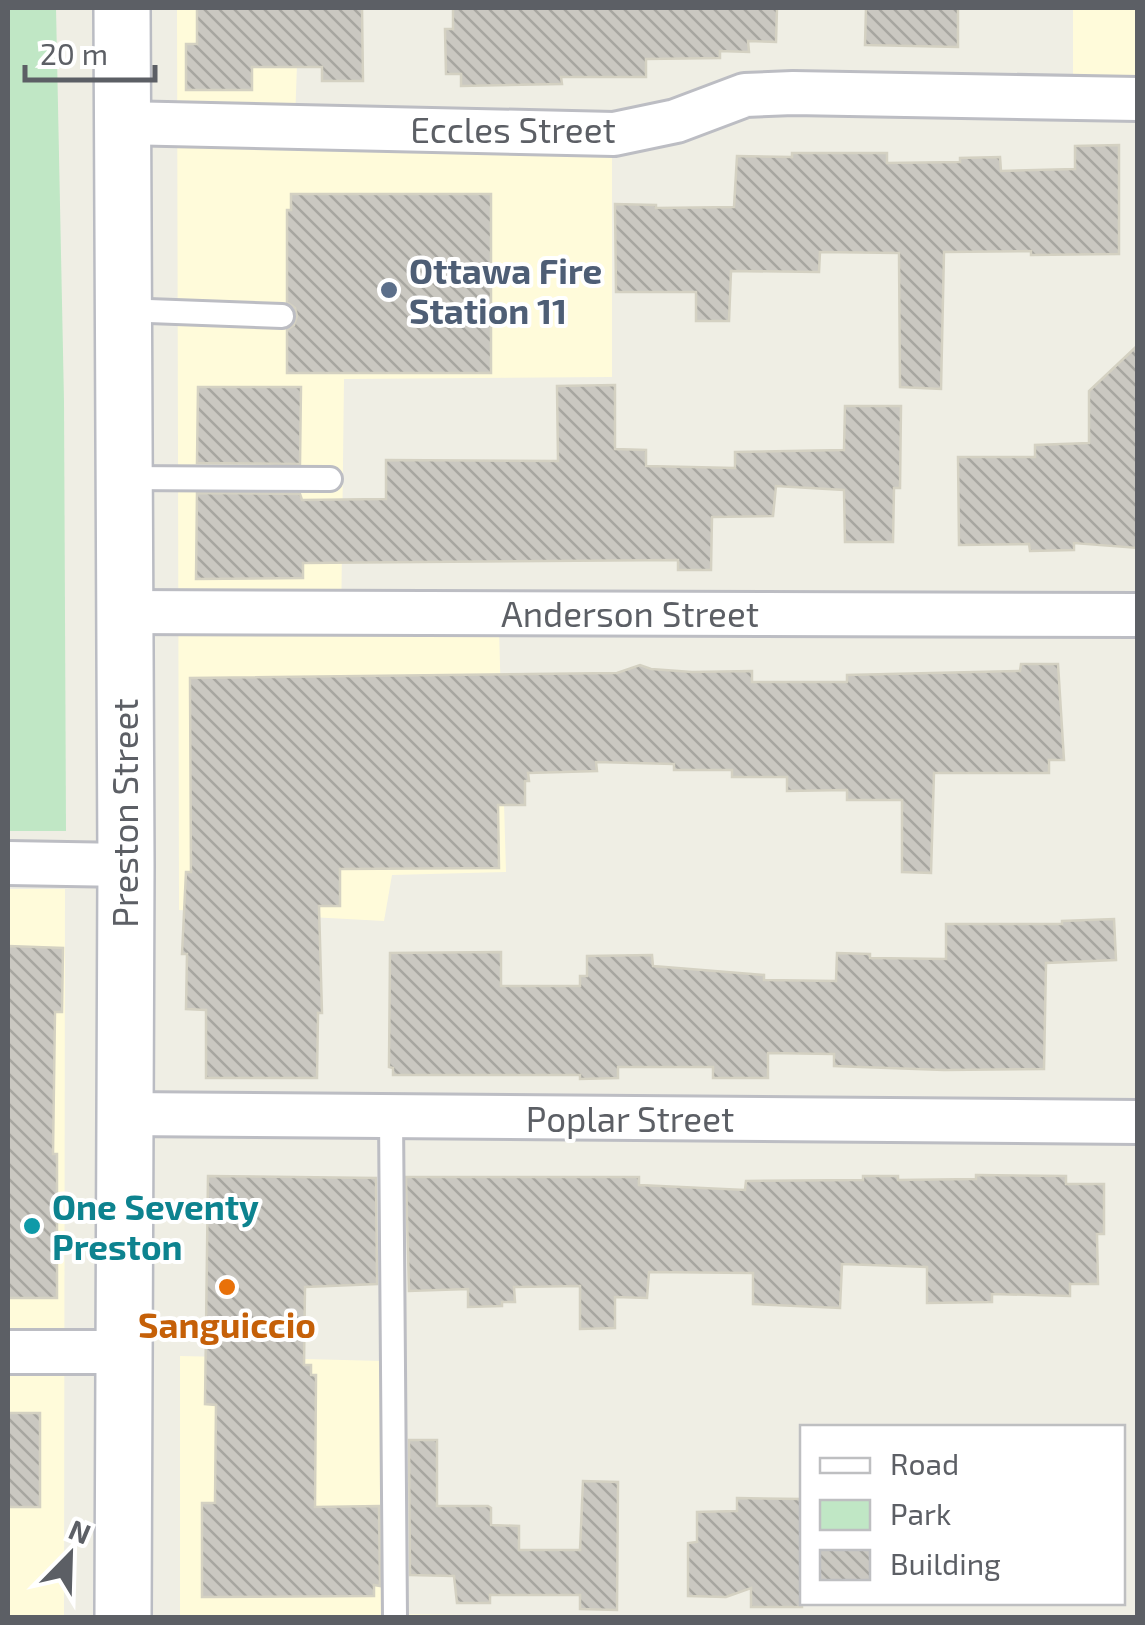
<svg xmlns="http://www.w3.org/2000/svg" width="1145" height="1625" font-family="'Exo 2',sans-serif">
<style>
.commercial{fill:#fffbda}
.park{fill:#c0e7c5}
.building{fill:url(#building-back-hatch);stroke:#d4d1c2;stroke-width:2.5}
.lines{fill:none;stroke-linecap:round;stroke-linejoin:round}
.service-casing{stroke:#bcbdc3;stroke-width:28}
.minor-casing{stroke:#bcbdc3;stroke-width:48}
.secondary-casing{stroke:#babcc3;stroke-width:60}
.service{stroke:#fff;stroke-width:22}
.minor{stroke:#fff;stroke-width:42}
.secondary{stroke:#fff;stroke-width:55}
.service-dot{fill:#5c6f8a;stroke:#fff;stroke-width:4}
.culture-dot{fill:#0f9aa8;stroke:#fff;stroke-width:4}
.food-dot{fill:#e8710a;stroke:#fff;stroke-width:4}
.labels{text-anchor:middle;dominant-baseline:central;stroke-width:8;stroke-linejoin:round;paint-order:stroke}
.street-label{font-size:35px;fill:#5c5f65;stroke:#fff}
.service-label{font-size:35px;font-weight:bold;fill:#4e5e75;stroke:#fff;text-anchor:start}
.culture-label{font-size:35px;font-weight:bold;fill:#0d838f;stroke:#fff;text-anchor:start}
.food-label{font-size:35px;font-weight:bold;fill:#c56008;stroke:#fff}
</style>
<defs>
<pattern id="building-back-hatch" width="6" height="6" patternUnits="userSpaceOnUse" patternTransform="scale(2.5)"><rect width="6" height="6" fill="#cac8c1"/><path d="M-1 5l2 2M0 0l6 6M5-1l2 2" fill="none" stroke="#a7a6a0"/></pattern>
</defs>
<rect width="100%" height="100%" fill="#efeee4"/>
<!-- commercial -->
<g class="commercial">
<polygon points="177,8 299,8 295,121 612,130 612,377 344,379 341,631 499,630 506,872 392,875 384,921 179,910"/>
<rect x="1073" y="8" width="64" height="83"/>
<polygon points="8,889 65,889 64,1617 8,1617"/>
<polygon points="180,1356 383,1361 392,1614 619,1617 180,1617"/>
</g>
<!-- park -->
<polygon class="park" points="8,8 56,8 64,401 66,831 8,831"/>
<!-- building -->
<g class="building">
<polygon points="197,8 362,8 363,81 322,81 322,67 252,67 252,90 186,90 186,44 197,44"/>
<polygon points="453,8 777,8 776,42 748,41 749,52 720,51 720,58 646,59 646,77 561,77 562,84 461,86 461,74 446,74 445,29 453,29"/>
<polygon points="866,8 958,8 958,47 865,45"/>
<polygon points="1119,145 1119,254 1031,255 1031,251 944,252 941,389 900,387 899,253 820,252 819,272 731,271 729,321 696,321 696,292 616,292 615,204 656,205 656,208 734,207 737,156 792,157 792,153 887,153 887,163 960,162 960,158 1000,157 1001,171 1075,169 1075,146"/>
<polygon points="291,194 491,194 491,373 287,373 287,330 294,325 297,316 295,308 287,302 287,210 291,210"/>
<polygon points="1138,345 1138,548 1074,543 1074,550 1030,551 1029,544 959,545 958,457 1035,457 1035,445 1089,443 1089,391"/>
<polygon points="615,385 615,449 646,450 646,466 735,468 735,452 844,450 845,406 901,406 900,488 894,488 893,542 845,542 844,490 776,486 773,516 712,517 711,570 678,570 678,560 303,563 303,578 196,579 197,493 300,494 302,500 386,499 386,460 558,461 557,386"/>
<polygon points="198,387 301,387 300,464 197,463"/>
<polygon points="1021,664 1058,664 1064,760 1049,760 1049,773 934,773 931,873 902,872 902,800 847,800 847,790 787,791 787,777 732,777 732,770 674,770 674,764 596,762 597,771 528,773 529,781 525,781 525,805 498,805 499,868 340,869 340,906 319,906 322,1013 318,1013 317,1078 206,1078 206,1010 186,1009 187,954 182,954 186,872 191,872 190,678 617,673 640,665 651,669 692,672 752,671 752,682 847,682 847,675 1020,671"/>
<polygon points="1114,919 1116,960 1046,963 1044,1069 944,1070 834,1066 834,1054 768,1053 768,1078 713,1078 713,1067 618,1067 618,1078 580,1079 580,1075 393,1075 393,1068 389,1067 390,953 501,952 501,986 580,986 580,976 587,976 587,956 652,955 653,966 764,975 764,980 836,981 837,953 870,954 870,958 946,959 946,924 1062,924 1062,921"/>
<polygon points="8,946 63,948 62,1012 55,1012 53,1154 57,1154 57,1298 8,1298"/>
<polygon points="976,1175 1066,1176 1066,1184 1104,1184 1104,1234 1097,1234 1098,1284 1070,1284 1070,1296 992,1294 992,1302 927,1303 927,1267 842,1264 840,1308 753,1304 753,1273 649,1272 647,1298 615,1297 615,1328 580,1329 580,1286 514,1287 515,1302 502,1302 502,1306 468,1307 468,1289 409,1291 406,1177 639,1177 639,1185 745,1190 746,1181 863,1180 863,1176 898,1176 898,1180 976,1179"/>
<polygon points="208,1176 376,1178 377,1284 305,1287 304,1365 311,1365 311,1375 316,1375 315,1507 379,1506 380,1586 374,1585 374,1596 202,1597 202,1503 215,1503 216,1405 205,1404"/>
<rect x="8" y="1413" width="32" height="94"/>
<polygon points="409,1440 437,1440 437,1506 488,1506 491,1508 491,1525 519,1526 519,1550 580,1550 583,1481 618,1482 617,1610 580,1609 580,1595 490,1595 490,1603 457,1603 454,1576 410,1575"/>
<polygon points="737,1498 802,1499 802,1607 751,1607 751,1588 726,1597 688,1596 688,1543 697,1542 697,1512 737,1511"/>
</g>
<g class="lines">
<defs>
<g id="service">
<polyline points="122,310 282,316"/>
<polyline points="122,478 330,479"/>
<polyline points="391,1117 395,1618"/>
</g>
<g id="minor">
<polyline points="122,123 614,134 676,121 745,95 793,93 1138,99"/>
<polyline points="122,612 1138,615"/>
<polyline points="8,863 126,865"/>
<polyline points="123,1114 1138,1122"/>
<polyline points="8,1352 122,1352"/>
</g>
<polyline id="secondary" points="122,8 126,865 123,1618"/>
</defs>
<!-- service casing -->
<use href="#service" class="service-casing"/>
<!-- minor casing -->
<use href="#minor" class="minor-casing"/>
<!-- secondary casing -->
<use href="#secondary" class="secondary-casing"/>
<!-- service -->
<use href="#service" class="service"/>
<!-- minor -->
<use href="#minor" class="minor"/>
<!-- secondary -->
<use href="#secondary" class="secondary"/>
</g>
<!-- markers -->
<circle class="service-dot" cx="389" cy="290" r="10"/>
<circle class="culture-dot" cx="32" cy="1226" r="10"/>
<circle class="food-dot" cx="227" cy="1287" r="10"/>
<g class="labels">
<!-- street labels -->
<g class="street-label">
<text x="513" y="129">Eccles Street</text>
<text x="630" y="613">Anderson Street</text>
<text transform="translate(124 813) rotate(-90)">Preston Street</text>
<text x="630" y="1118">Poplar Street</text>
</g>
<!-- service labels -->
<g class="service-label">
<text x="409" y="270">Ottawa Fire<tspan x="409" dy="40">Station 11</tspan></text>
</g>
<!-- culture labels -->
<g class="culture-label">
<text x="52" y="1206">One Seventy<tspan x="52" dy="40">Preston</tspan></text>
</g>
<!-- food labels -->
<g class="food-label">
<text x="227" y="1324">Sanguiccio</text>
</g>
</g>
<!-- border -->
<rect width="1145" height="1625" fill="none" stroke="#5c5f65" stroke-width="20"/>
<!-- legend -->
<rect x="800" y="1425" width="325" height="180" fill="#ffffff" stroke="#bebfc1" stroke-width="2.5"/>
<rect x="820" y="1458" width="50" height="15" fill="#ffffff" stroke="#bebfc1" stroke-width="2.5"/>
<text x="890" y="1475" font-size="30" fill="#5c5f65">Road</text>
<rect x="820" y="1500" width="50" height="30" fill="#c0e7c5" stroke="#bebfc1" stroke-width="2.5"/>
<text x="890" y="1525" font-size="30" fill="#5c5f65">Park</text>
<rect x="820" y="1550" width="50" height="30" fill="url(#building-back-hatch)" stroke="#bebfc1" stroke-width="2.5"/>
<text x="890" y="1575" font-size="30" fill="#5c5f65">Building</text>
<!-- north arrow -->
<g transform="translate(70 1555) rotate(23)" stroke="#ffffff" stroke-width="8" paint-order="stroke">
<path d="M0-8L18 38L0 25L-18 38Z" fill="#5c5f65"/>
<text y="-15" font-size="28" font-weight="bold" text-anchor="middle" fill="#5c5f65">N</text>
</g>
<!-- scale -->
<path d="M25 65v15h130v-15" fill="none" stroke="#5c5f65" stroke-width="5"/>
<text x="40" y="65" font-size="30" fill="#5c5f65" stroke="#ffffff" stroke-width="8" paint-order="stroke">20 m</text>
</svg>
